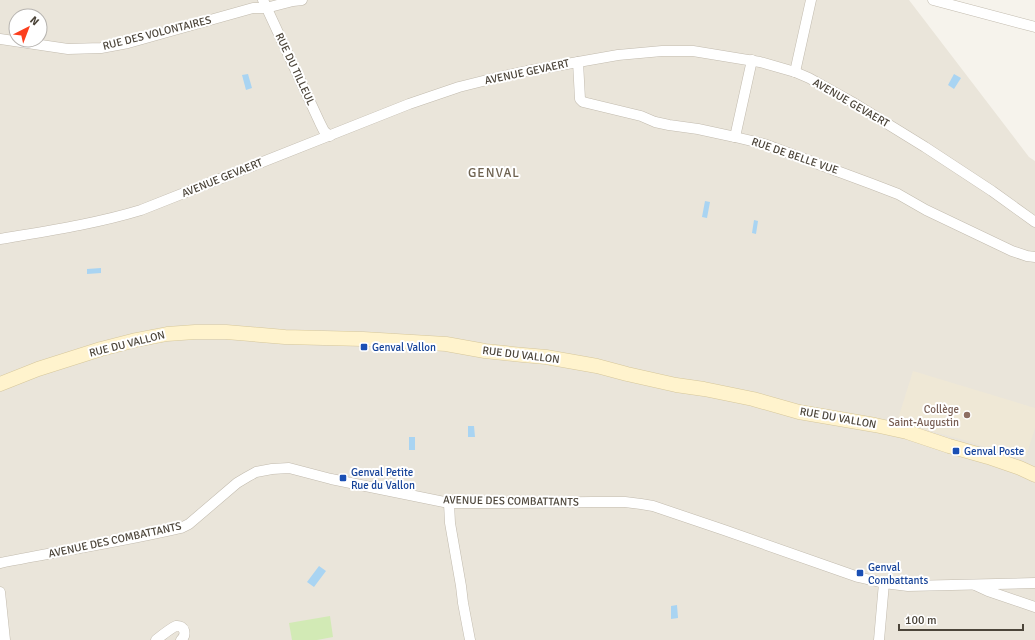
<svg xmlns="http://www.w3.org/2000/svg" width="1035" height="640" font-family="Signika,sans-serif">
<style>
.residential{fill:#eae5da;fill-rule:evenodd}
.education{fill:#efe8d6}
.green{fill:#d2eab5}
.water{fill:#a9d4f2}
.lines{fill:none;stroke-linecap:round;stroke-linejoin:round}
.street-casing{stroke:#c2bbae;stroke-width:11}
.secondary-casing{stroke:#d6c79b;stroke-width:15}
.street{stroke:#fff;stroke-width:10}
.secondary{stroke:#fff3cd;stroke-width:14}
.transit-dot{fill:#1a4fb4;stroke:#fff;stroke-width:1.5}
.education-dot{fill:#8d6e63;stroke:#fff;stroke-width:1.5}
.labels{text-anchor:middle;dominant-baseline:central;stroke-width:4;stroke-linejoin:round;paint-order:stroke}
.street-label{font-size:11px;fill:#4b4439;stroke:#fff}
.transit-label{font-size:11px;fill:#164399;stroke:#fff;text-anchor:start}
.education-label{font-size:11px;fill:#785e54;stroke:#fff;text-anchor:end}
.quarter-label{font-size:13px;letter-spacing:1px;fill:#6e6250;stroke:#fff}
</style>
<rect width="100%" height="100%" fill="#f6f3ec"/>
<!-- residential -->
<path class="residential" d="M 0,0 L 909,0 L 1029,157 L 1035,161 L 1035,640 L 0,640 ZM 16,16 L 40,16 L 40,40 L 16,40 Z"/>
<!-- education -->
<polygon class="education" points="913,371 1035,408 1035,428 1025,460 964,440 897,422"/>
<!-- green -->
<polygon class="green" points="330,616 333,637 317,640 292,640 289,623"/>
<!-- water -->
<g class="water">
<polygon points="248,74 252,88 246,90 242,75"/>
<polygon points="954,74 961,78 954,89 948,85"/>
<polygon points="705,201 710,202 707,218 702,217"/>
<polygon points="754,220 758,221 756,234 752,233"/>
<polygon points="101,268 101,273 87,274 87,269"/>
<polygon points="468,426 474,426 475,437 468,437"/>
<rect x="409" y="437" width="6" height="13"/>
<polygon points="319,566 326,571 314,587 307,582"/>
<polygon points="677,605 678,618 671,619 671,606"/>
</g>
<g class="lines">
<defs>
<g id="street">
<polyline points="263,0 320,123 324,131 330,136"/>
<polyline points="933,0 1035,27"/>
<polyline points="0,39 68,49 101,48 128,43 253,8 266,8 293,1 302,0"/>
<polyline points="578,62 580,99 583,102 641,116 655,122 669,125 698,129 735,137 764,144 872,184 898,194 926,210 1012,251 1027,256 1035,257"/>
<polyline points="795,72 811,0"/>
<polyline points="735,137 752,60"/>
<path d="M 0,239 C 47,231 95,224 141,210 L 409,104 L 459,87 L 495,78 L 527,71 L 618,55 L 662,51 L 693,51 L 760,62 L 795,72 L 809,78 L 852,102 L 925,147 L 992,191 L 1035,222"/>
<polyline points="449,503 450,523 461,586 463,603 470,640"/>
<path d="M 0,563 C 60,551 121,542 181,528 L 189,524 L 237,483 L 247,477 L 256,472 L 272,469 L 289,468 L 331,479 L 449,503 L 499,503 L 593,502 L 625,502 L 641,504 L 653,506 L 724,530 L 858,577 L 884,583 L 908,586 L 1035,583"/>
<polyline points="975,585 988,591 1035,607"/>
<polyline points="0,592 5,640"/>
<path d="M 156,640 C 161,636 171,628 176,626 C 185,625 187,635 181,640"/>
<polyline points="879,640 884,583"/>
</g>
<polyline id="secondary" points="0,384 38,369 101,349 136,340 167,334 195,332 226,332 285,337 363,339 446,344 485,351 523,355 546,357 597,366 627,374 676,385 704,389 753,399 799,412 875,425 907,432 949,446 988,457 1020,468 1035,475"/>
</defs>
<!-- street casing -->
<use href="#street" class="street-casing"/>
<!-- secondary casing -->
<use href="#secondary" class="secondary-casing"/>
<!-- street -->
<use href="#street" class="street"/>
<!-- secondary -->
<use href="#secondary" class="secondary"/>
</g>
<!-- markers -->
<g class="transit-dot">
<rect x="360" y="343" width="8" height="8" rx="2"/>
<rect x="952" y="447" width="8" height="8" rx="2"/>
<rect x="339" y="474" width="8" height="8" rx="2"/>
<rect x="856" y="569" width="8" height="8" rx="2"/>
</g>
<circle class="education-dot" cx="967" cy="415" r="4"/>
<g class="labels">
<!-- street labels -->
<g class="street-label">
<text transform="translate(157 33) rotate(-14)">RUE DES VOLONTAIRES</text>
<text transform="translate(295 69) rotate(65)">RUE DU TILLEUL</text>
<text transform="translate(527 72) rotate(-12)">AVENUE GEVAERT</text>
<text transform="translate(851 103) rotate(30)">AVENUE GEVAERT</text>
<text transform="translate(795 156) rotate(19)">RUE DE BELLE VUE</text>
<text transform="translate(222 178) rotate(-22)">AVENUE GEVAERT</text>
<text transform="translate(127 344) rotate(-14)">RUE DU VALLON</text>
<text transform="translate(521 355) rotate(7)">RUE DU VALLON</text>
<text transform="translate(838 418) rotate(10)">RUE DU VALLON</text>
<text transform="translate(511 501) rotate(1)">AVENUE DES COMBATTANTS</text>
<text transform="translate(115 540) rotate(-12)">AVENUE DES COMBATTANTS</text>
</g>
<!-- transit labels -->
<g class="transit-label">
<text x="372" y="347">Genval Vallon</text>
<text x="964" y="451">Genval Poste</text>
<text x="351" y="472">Genval Petite<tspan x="351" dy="13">Rue du Vallon</tspan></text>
<text x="868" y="567">Genval<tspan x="868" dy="13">Combattants</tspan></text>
</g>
<!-- education labels -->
<g class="education-label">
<text x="959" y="409">Collège<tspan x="959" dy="13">Saint-Augustin</tspan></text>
</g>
<!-- quarter labels -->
<g class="quarter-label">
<text x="494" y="173">GENVAL</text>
</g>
</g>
<!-- north arrow -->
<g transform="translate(28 28) rotate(42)"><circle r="19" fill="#ffffff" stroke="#b7b4b0"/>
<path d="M0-3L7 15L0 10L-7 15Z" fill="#fc3f1d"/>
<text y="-6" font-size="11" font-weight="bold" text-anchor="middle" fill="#4b4439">N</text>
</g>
<!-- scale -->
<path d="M899 624v6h124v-6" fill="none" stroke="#4b4439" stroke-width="2"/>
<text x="905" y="624" font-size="12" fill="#4b4439" stroke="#ffffff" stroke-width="3" paint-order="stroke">100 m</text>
</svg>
